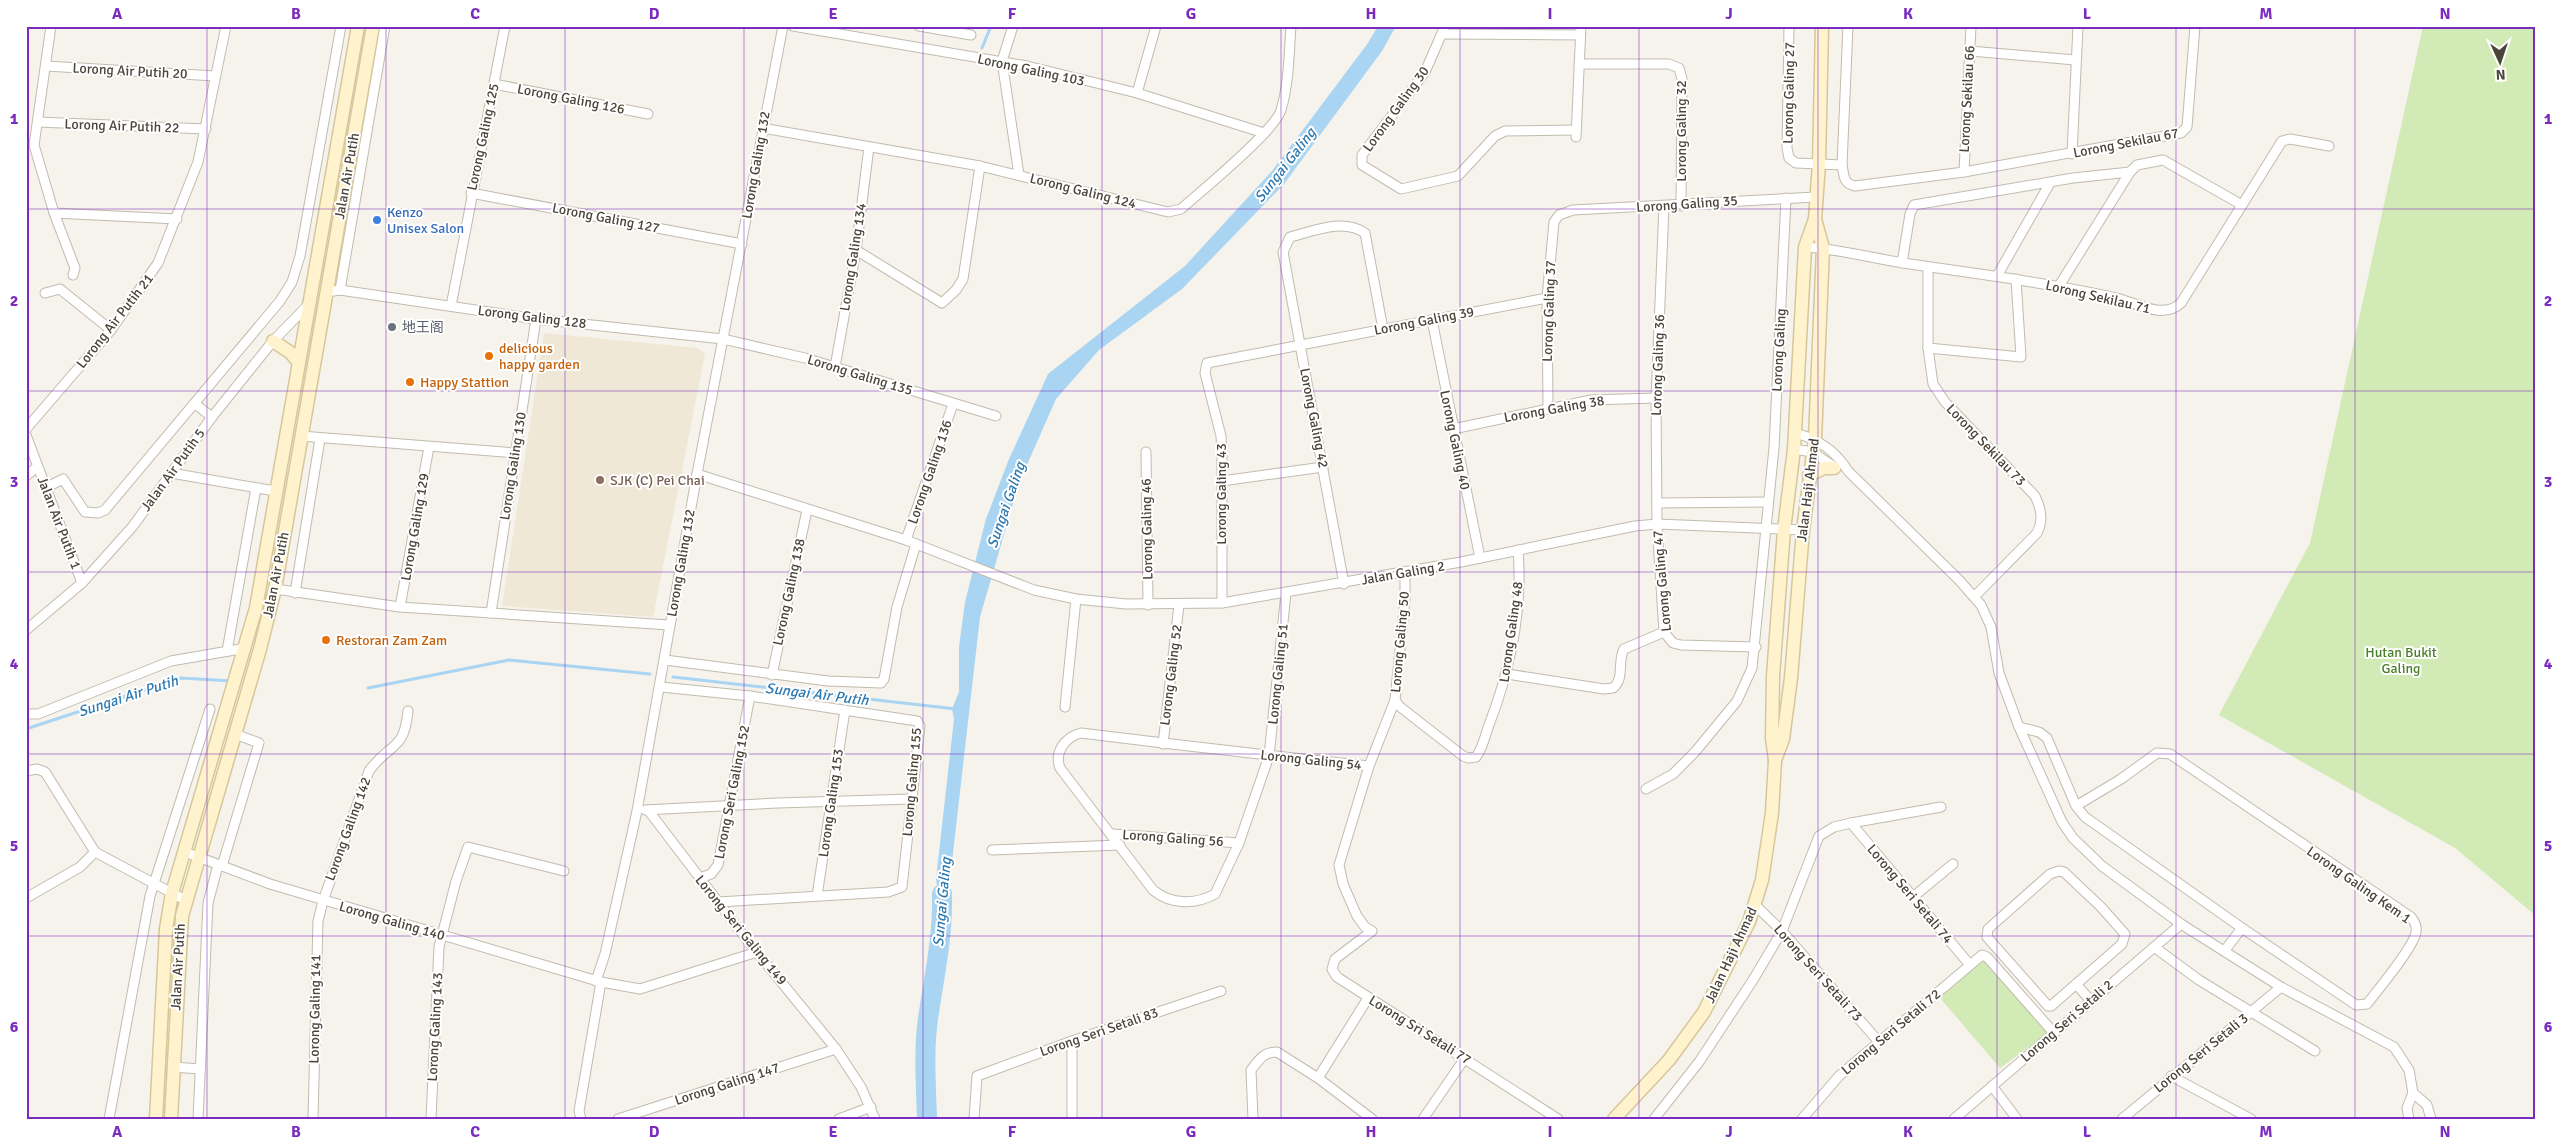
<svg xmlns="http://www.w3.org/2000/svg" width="2562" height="1145" font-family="Signika,'Noto Sans SC',sans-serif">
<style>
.education{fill:#efe8d6}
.green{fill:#d2eab5}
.water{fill:#a9d4f2}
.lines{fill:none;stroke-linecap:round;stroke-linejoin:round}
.stream{stroke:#a9d4f2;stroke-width:3}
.river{stroke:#a9d4f2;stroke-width:20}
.street-casing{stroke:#c2bbae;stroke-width:11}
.secondary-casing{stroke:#d6c79b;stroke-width:15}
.street{stroke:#fff;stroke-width:9}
.secondary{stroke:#fff3cd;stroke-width:12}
.grid{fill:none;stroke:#7b2cbf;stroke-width:1;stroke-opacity:0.55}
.shop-dot{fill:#3f7fe0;stroke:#fff;stroke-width:2}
.worship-dot{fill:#6b7280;stroke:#fff;stroke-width:2}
.food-dot{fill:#e8710a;stroke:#fff;stroke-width:2}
.education-dot{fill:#8d6e63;stroke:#fff;stroke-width:2}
.labels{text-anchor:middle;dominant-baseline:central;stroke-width:4;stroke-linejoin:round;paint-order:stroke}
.street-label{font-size:14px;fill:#4b4439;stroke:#fff}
.shop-label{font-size:14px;fill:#366cbe;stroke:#fff;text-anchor:start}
.worship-label{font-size:14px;fill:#5b616d;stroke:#fff;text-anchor:start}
.food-label{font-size:14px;fill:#c56008;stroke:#fff;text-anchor:start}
.education-label{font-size:14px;fill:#785e54;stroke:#fff;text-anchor:start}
.park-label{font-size:14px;fill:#4a7f2a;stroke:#fff}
.water-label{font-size:15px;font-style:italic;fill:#2e7ab2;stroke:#fff}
.neatline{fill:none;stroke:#7b2cbf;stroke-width:2}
.grid-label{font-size:16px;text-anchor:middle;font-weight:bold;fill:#7b2cbf}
</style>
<rect width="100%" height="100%" fill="#f6f3ec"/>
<!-- education -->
<polygon class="education" points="544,333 698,348 705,354 653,617 502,606"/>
<!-- green -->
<g class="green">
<polygon points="2423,26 2536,26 2536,916 2455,848 2219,715 2310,543"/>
<polygon points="1984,959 2052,1030 2000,1068 1940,998"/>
</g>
<!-- water -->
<polygon class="water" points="1378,26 1396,26 1382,51 1284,184 1182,289 1099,350 1056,399 1019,483 980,617 949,888 942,920 936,879 954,719 952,709 959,692 959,647 965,602 986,519 1009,459 1048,374 1185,266 1272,171 1368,43"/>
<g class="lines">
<!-- stream -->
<g class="stream">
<polyline points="982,48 991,26"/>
<polyline points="673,677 956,709"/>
<polyline points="368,688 509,660 650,674"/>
<polyline points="26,729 181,678 232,681"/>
</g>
<!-- river -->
<path class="river" d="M 927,1119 C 926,1084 923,1047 929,1012 C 935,972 943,935 942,894"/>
<defs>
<g id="street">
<polyline points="51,26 34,145 54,213 75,268 73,275"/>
<polyline points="793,26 1027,66 1137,93 1264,133"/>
<polyline points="919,26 971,35"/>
<polyline points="1013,26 1002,61 1019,175"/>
<polyline points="1445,26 1425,72 1362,155 1362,165 1401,189 1458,176 1495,136 1505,131 1576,130"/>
<polyline points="1789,26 1787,148 1789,158 1796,163 1842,165"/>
<path d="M 1848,26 L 1842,165 C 1844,175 1843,184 1855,186 L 1964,172 L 2181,133 L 2187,127 L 2195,26"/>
<polyline points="1442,34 1580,35"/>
<polyline points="1970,51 2075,60"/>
<polyline points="1579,64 1669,64 1679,68 1682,79 1681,206"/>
<polyline points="46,66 215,76"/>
<polyline points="494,84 648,114"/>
<polyline points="1137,93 1156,26"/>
<polyline points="38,122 206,129"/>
<path d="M 762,128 L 980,166 L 1168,212 L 1181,209 C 1200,192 1276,130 1281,110 C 1289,84 1289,53 1291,26"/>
<polyline points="1576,137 1581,26"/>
<polyline points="2072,154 2078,26"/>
<polyline points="1964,172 1971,26"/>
<polyline points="471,193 742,244"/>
<polyline points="1664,206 1656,398 1657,524 1664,632 1673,643 1681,645 1756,647"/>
<polyline points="54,213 177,219"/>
<path d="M 1805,247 C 1840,249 1875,259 1910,264 C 1979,274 2048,283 2117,298 C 2137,303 2163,320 2181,303 L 2282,141 L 2290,139 L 2329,146"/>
<polyline points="856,250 942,303 956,290 963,279 980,166"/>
<polyline points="1902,263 1910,214 1914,205 2073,178 2130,172"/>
<path d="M 1928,267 L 1928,348 L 1933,384 L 1945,402 L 2035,496 C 2041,508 2044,520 2037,533 L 1975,596"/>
<polyline points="1997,276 2050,183"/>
<polyline points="2059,286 2130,172 2137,165 2163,160 2242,205"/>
<polyline points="340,290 385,26"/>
<polyline points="327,292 340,290 536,319 723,339 805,358 996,416"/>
<polyline points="45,293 60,289 111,330"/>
<polyline points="451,306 505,26"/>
<polyline points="1432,320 1480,558"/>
<polyline points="1928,348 2021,357 2016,279"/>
<polyline points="835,367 856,250 869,147"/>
<polyline points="195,404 212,417"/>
<polyline points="1548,408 1547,298 1554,222 1559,215 1573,210 1816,197"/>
<polyline points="26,429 111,330 158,263 198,162 226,26"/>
<polyline points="1453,429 1591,400 1656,398"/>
<path d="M 1795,433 C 1818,439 1836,451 1848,471 L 1959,580 L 1981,605 L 1991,627 L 1999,673 L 2019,727 L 2062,822 L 2073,838 L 2102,866 L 2181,924 L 2281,987 L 2394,1047 L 2409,1070 L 2413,1093 L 2407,1108 L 2409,1119"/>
<polyline points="26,435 82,583"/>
<polyline points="301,436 515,453"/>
<polyline points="1794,449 1812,452 1836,468"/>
<polyline points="1146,452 1148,605"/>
<polyline points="171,473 275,491"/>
<polyline points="697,474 906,540 1034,590 1076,599 1126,604 1222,603 1461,562 1635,526 1657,524 1803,530"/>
<polyline points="26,476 37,467"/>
<polyline points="1222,481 1323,467"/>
<polyline points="45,488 63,479 85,512 98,513 105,510 280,301 292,282 300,256 341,26"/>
<polyline points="1657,503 1768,502"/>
<polyline points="906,540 953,404"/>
<polyline points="1405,573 1405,599 1395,700 1369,766 1339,865 1343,884 1357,916 1365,927 1372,931 1335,959 1332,969 1337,977 1558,1119"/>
<path d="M 1344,584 L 1283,252 L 1290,237 C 1314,231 1343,218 1365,233 L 1383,329"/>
<polyline points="275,589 400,607 669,625"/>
<polyline points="295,593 320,439"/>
<path d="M 1286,593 L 1269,756 L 1239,843 L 1215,894 C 1195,905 1171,905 1153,890 L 1060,768 C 1054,752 1065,737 1081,733 C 1177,745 1273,756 1369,766"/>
<polyline points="1222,603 1222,454 1221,436 1205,373 1207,363 1547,298"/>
<polyline points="400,607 429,447"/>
<polyline points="491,613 536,319"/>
<polyline points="26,630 82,583 133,526 212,417 273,341 311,302"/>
<polyline points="227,651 256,488"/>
<polyline points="665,660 828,681 881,683 884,679 897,607 916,544"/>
<path d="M 1507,674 L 1604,689 L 1613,688 C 1625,679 1617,661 1624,649 L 1664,632"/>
<polyline points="772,675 807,510"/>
<polyline points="661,687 750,696 917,721 920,726 902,887 888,892 718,902"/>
<path d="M 1395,700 L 1399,706 L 1463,756 L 1468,758 L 1476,757 C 1483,748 1485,735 1489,725 C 1510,670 1523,609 1518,550"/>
<polyline points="1065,707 1076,599"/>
<polyline points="26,714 38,714 171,661 246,648"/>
<path d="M 2019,727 L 2039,732 L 2047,738 L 2076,806 L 2085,817 L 2242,928 L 2356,1005 L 2367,1004 C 2377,991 2414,947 2416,932 C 2417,926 2415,922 2411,917 L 2170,754 L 2157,753 L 2121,779 L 2076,806"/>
<polyline points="1163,744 1179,605"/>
<polyline points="26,771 37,769 45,772 95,852 185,900"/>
<polyline points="1646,789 1673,774 1695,752 1737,701 1752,668 1774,448 1786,198"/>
<polyline points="645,810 778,803 912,799"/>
<polyline points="648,810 751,945 836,1049 861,1087 875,1119"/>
<polyline points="1851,823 1970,965"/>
<polyline points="1112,834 1239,843"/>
<polyline points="992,850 1120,845"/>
<polyline points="185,852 270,884 601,982 640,989 757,952"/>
<polyline points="222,866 259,743 235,734"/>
<polygon points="2059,871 2064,872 2101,907 2125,934 2122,944 2051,1006 2048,1006 1987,937 1988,929 2050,874"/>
<polyline points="700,878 711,874 718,865 750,696"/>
<polyline points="817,896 845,710"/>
<polyline points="1913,897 1953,864"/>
<polyline points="26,898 80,867 95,852"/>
<polyline points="1755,905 1782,931 1879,1042"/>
<polyline points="2154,947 2199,980 2315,1051"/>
<polyline points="2225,950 2242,928"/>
<polyline points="596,981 605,954 637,811 697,474 783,26"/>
<polyline points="2076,984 2091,1001"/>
<polyline points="173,1067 200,1069"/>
<polyline points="2171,1076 2251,1119"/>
<polyline points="1318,1078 1368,998"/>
<polyline points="1992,1086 2017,1119"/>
<polyline points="2413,1093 2427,1105 2431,1119"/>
<polyline points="109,1119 150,896 210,709"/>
<polyline points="198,1119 208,903 218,865"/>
<path d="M 313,1119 L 318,921 L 323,901 L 369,771 C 390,742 404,752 408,711"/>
<polyline points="431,1119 439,947 456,881 468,847 564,871"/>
<polyline points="581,1119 579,1111 601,982"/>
<polyline points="618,1119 836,1049"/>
<polyline points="839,1119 871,1107"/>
<polyline points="974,1119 977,1076 1072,1041 1221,991"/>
<polyline points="1072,1119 1072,1041"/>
<path d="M 1253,1119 L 1251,1070 C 1259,1060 1263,1052 1277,1052 L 1318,1078 L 1372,1119"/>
<polyline points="1423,1119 1465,1058"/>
<polyline points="1654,1119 1699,1062 1753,980 1782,931 1819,836 1834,827 1851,823 1941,807"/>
<polyline points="1802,1119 1839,1076 1982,955 1987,957 2054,1033"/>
<polyline points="1954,1119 2181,924"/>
<polyline points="2122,1119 2281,987"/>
</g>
<g id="secondary">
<polyline points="273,341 291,353 299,363"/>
<polyline points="1809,475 1824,468 1834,468"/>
<polyline points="1775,760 1783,739 1791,678 1803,530 1815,438 1823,248 1815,219"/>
<polyline points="156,1119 166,929 172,893 256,608 358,26"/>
<polyline points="171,1119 182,916 260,649 275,589 373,26"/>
<polyline points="1614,1119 1669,1060 1704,1012 1749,922 1762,880 1772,813 1775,760 1772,738 1773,676 1784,530 1794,449 1805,247 1815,219 1819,164 1822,26"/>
</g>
</defs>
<!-- street casing -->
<use href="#street" class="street-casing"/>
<!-- secondary casing -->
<use href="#secondary" class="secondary-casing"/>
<!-- street -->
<use href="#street" class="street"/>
<!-- secondary -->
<use href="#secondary" class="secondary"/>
</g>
<!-- grid -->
<path class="grid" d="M 207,26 L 207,1119M 386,26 L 386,1119M 565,26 L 565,1119M 744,26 L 744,1119M 923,26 L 923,1119M 1102,26 L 1102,1119M 1281,26 L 1281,1119M 1460,26 L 1460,1119M 1639,26 L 1639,1119M 1818,26 L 1818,1119M 1997,26 L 1997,1119M 2176,26 L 2176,1119M 2355,26 L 2355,1119M 26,209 L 2536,209M 26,391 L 2536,391M 26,572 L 2536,572M 26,754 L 2536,754M 26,936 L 2536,936"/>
<!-- markers -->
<circle class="shop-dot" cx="377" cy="220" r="5"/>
<circle class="worship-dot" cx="392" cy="327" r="5"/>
<g class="food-dot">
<circle cx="489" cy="356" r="5"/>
<circle cx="410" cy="382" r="5"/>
<circle cx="326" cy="640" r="5"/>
</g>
<circle class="education-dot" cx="600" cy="480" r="5"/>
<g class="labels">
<!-- street labels -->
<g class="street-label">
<text transform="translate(1031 70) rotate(12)">Lorong Galing 103</text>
<text transform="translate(130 71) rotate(3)">Lorong Air Putih 20</text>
<text transform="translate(1789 93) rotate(-89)">Lorong Galing 27</text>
<text transform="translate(571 99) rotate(11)">Lorong Galing 126</text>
<text transform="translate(1967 99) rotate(-87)">Lorong Sekilau 66</text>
<text transform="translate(1396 109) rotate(-54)">Lorong Galing 30</text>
<text transform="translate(122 126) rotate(2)">Lorong Air Putih 22</text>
<text transform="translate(1681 131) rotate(-90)">Lorong Galing 32</text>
<text transform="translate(483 137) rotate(-78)">Lorong Galing 125</text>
<text transform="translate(2126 143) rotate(-11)">Lorong Sekilau 67</text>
<text transform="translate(756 165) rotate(-80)">Lorong Galing 132</text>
<text transform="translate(347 176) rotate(-80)">Jalan Air Putih</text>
<text transform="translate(1083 191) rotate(14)">Lorong Galing 124</text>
<text transform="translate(1687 204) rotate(-4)">Lorong Galing 35</text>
<text transform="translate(606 218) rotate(11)">Lorong Galing 127</text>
<text transform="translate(853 257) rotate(-81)">Lorong Galing 134</text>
<text transform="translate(2098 297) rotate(13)">Lorong Sekilau 71</text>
<text transform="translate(1549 311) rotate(-88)">Lorong Galing 37</text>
<text transform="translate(532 317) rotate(7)">Lorong Galing 128</text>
<text transform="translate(115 321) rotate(-52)">Lorong Air Putih 21</text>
<text transform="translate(1424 321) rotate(-11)">Lorong Galing 39</text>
<text transform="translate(1779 350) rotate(-87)">Lorong Galing</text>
<text transform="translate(1658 365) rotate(-88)">Lorong Galing 36</text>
<text transform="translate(860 375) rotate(17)">Lorong Galing 135</text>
<text transform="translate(1554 409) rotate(-10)">Lorong Galing 38</text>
<text transform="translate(1314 418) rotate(79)">Lorong Galing 42</text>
<text transform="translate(1455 440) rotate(78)">Lorong Galing 40</text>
<text transform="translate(1986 445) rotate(46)">Lorong Sekilau 73</text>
<text transform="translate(513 466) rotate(-81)">Lorong Galing 130</text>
<text transform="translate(173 470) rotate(-54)">Jalan Air Putih 5</text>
<text transform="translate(930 472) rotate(-71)">Lorong Galing 136</text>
<text transform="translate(1808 490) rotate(-83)">Jalan Haji Ahmad</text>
<text transform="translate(1221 494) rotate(-90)">Lorong Galing 43</text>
<text transform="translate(59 523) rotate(69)">Jalan Air Putih 1</text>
<text transform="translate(415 527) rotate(-80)">Lorong Galing 129</text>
<text transform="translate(1147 529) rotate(-91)">Lorong Galing 46</text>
<text transform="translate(681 563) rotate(-80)">Lorong Galing 132</text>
<text transform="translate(1403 573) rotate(-10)">Jalan Galing 2</text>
<text transform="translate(276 575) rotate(-79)">Jalan Air Putih</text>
<text transform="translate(1662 581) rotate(-95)">Lorong Galing 47</text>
<text transform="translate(789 592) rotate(-78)">Lorong Galing 138</text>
<text transform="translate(1511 632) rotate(-82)">Lorong Galing 48</text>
<text transform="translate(1400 642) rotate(-85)">Lorong Galing 50</text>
<text transform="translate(1278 674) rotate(-84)">Lorong Galing 51</text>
<text transform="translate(1171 675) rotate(-83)">Lorong Galing 52</text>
<text transform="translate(1311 760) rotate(6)">Lorong Galing 54</text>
<text transform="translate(912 782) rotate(-85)">Lorong Galing 155</text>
<text transform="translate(732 792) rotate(-79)">Lorong Seri Galing 152</text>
<text transform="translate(831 803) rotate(-82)">Lorong Galing 153</text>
<text transform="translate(348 829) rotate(-70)">Lorong Galing 142</text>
<text transform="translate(1173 838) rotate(4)">Lorong Galing 56</text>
<text transform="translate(2359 885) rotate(35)">Lorong Galing Kem 1</text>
<text transform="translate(1910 894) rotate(50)">Lorong Seri Setali 74</text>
<text transform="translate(392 921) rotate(16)">Lorong Galing 140</text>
<text transform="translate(741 930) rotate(51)">Lorong Seri Galing 149</text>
<text transform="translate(1731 955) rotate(-65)">Jalan Haji Ahmad</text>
<text transform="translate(178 967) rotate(-87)">Jalan Air Putih</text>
<text transform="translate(1818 973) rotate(48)">Lorong Seri Setali 73</text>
<text transform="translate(315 1009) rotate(-89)">Lorong Galing 141</text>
<text transform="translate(2067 1021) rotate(-41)">Lorong Seri Setali 2</text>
<text transform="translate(435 1027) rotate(-87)">Lorong Galing 143</text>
<text transform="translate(1420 1030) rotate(32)">Lorong Sri Setali 77</text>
<text transform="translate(1099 1032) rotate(-19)">Lorong Seri Setali 83</text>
<text transform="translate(1891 1032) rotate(-40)">Lorong Seri Setali 72</text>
<text transform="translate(2201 1053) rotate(-39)">Lorong Seri Setali 3</text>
<text transform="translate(727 1084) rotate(-18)">Lorong Galing 147</text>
</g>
<!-- shop labels -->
<g class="shop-label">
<text x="387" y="212">Kenzo<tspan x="387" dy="16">Unisex Salon</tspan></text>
</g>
<!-- worship labels -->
<g class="worship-label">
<text x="402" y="327">地王阁</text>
</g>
<!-- food labels -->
<g class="food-label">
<text x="499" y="348">delicious<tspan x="499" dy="16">happy garden</tspan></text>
<text x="420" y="382">Happy Stattion</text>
<text x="336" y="640">Restoran Zam Zam</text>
</g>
<!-- education labels -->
<g class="education-label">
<text x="610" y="480">SJK (C) Pei Chai</text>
</g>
<!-- park labels -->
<g class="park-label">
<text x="2401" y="652">Hutan Bukit<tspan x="2401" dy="16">Galing</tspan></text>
</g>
<!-- water labels -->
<g class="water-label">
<text transform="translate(1285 165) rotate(-52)">Sungai Galing</text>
<text transform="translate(1006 505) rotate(-71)">Sungai Galing</text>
<text transform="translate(817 694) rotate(7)">Sungai Air Putih</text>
<text transform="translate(128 696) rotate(-18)">Sungai Air Putih</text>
<text transform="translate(942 902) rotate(-85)">Sungai Galing</text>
</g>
</g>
<!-- border -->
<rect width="2562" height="1145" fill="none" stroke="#ffffff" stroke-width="55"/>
<!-- north arrow -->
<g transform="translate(2500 62) rotate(177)" stroke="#ffffff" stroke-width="4" paint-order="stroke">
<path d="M0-4L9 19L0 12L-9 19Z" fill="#4b4439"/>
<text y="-8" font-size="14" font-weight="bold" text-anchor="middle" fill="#4b4439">N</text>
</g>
<rect x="28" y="28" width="2506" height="1090" class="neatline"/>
<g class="grid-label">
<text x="117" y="19">A</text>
<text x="296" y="19">B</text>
<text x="475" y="19">C</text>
<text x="654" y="19">D</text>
<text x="833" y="19">E</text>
<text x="1012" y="19">F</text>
<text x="1191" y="19">G</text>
<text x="1371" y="19">H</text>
<text x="1550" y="19">I</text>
<text x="1729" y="19">J</text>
<text x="1908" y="19">K</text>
<text x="2087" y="19">L</text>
<text x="2266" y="19">M</text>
<text x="2445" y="19">N</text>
<text x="14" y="124">1</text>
<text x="2548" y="124">1</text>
<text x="14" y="306">2</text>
<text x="2548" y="306">2</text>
<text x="14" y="487">3</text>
<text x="2548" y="487">3</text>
<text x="14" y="669">4</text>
<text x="2548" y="669">4</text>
<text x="14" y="851">5</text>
<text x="2548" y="851">5</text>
<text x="14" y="1032">6</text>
<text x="2548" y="1032">6</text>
<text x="117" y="1137">A</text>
<text x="296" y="1137">B</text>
<text x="475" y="1137">C</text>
<text x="654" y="1137">D</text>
<text x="833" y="1137">E</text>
<text x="1012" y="1137">F</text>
<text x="1191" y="1137">G</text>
<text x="1371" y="1137">H</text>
<text x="1550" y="1137">I</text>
<text x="1729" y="1137">J</text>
<text x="1908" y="1137">K</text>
<text x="2087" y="1137">L</text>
<text x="2266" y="1137">M</text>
<text x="2445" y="1137">N</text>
</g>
</svg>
